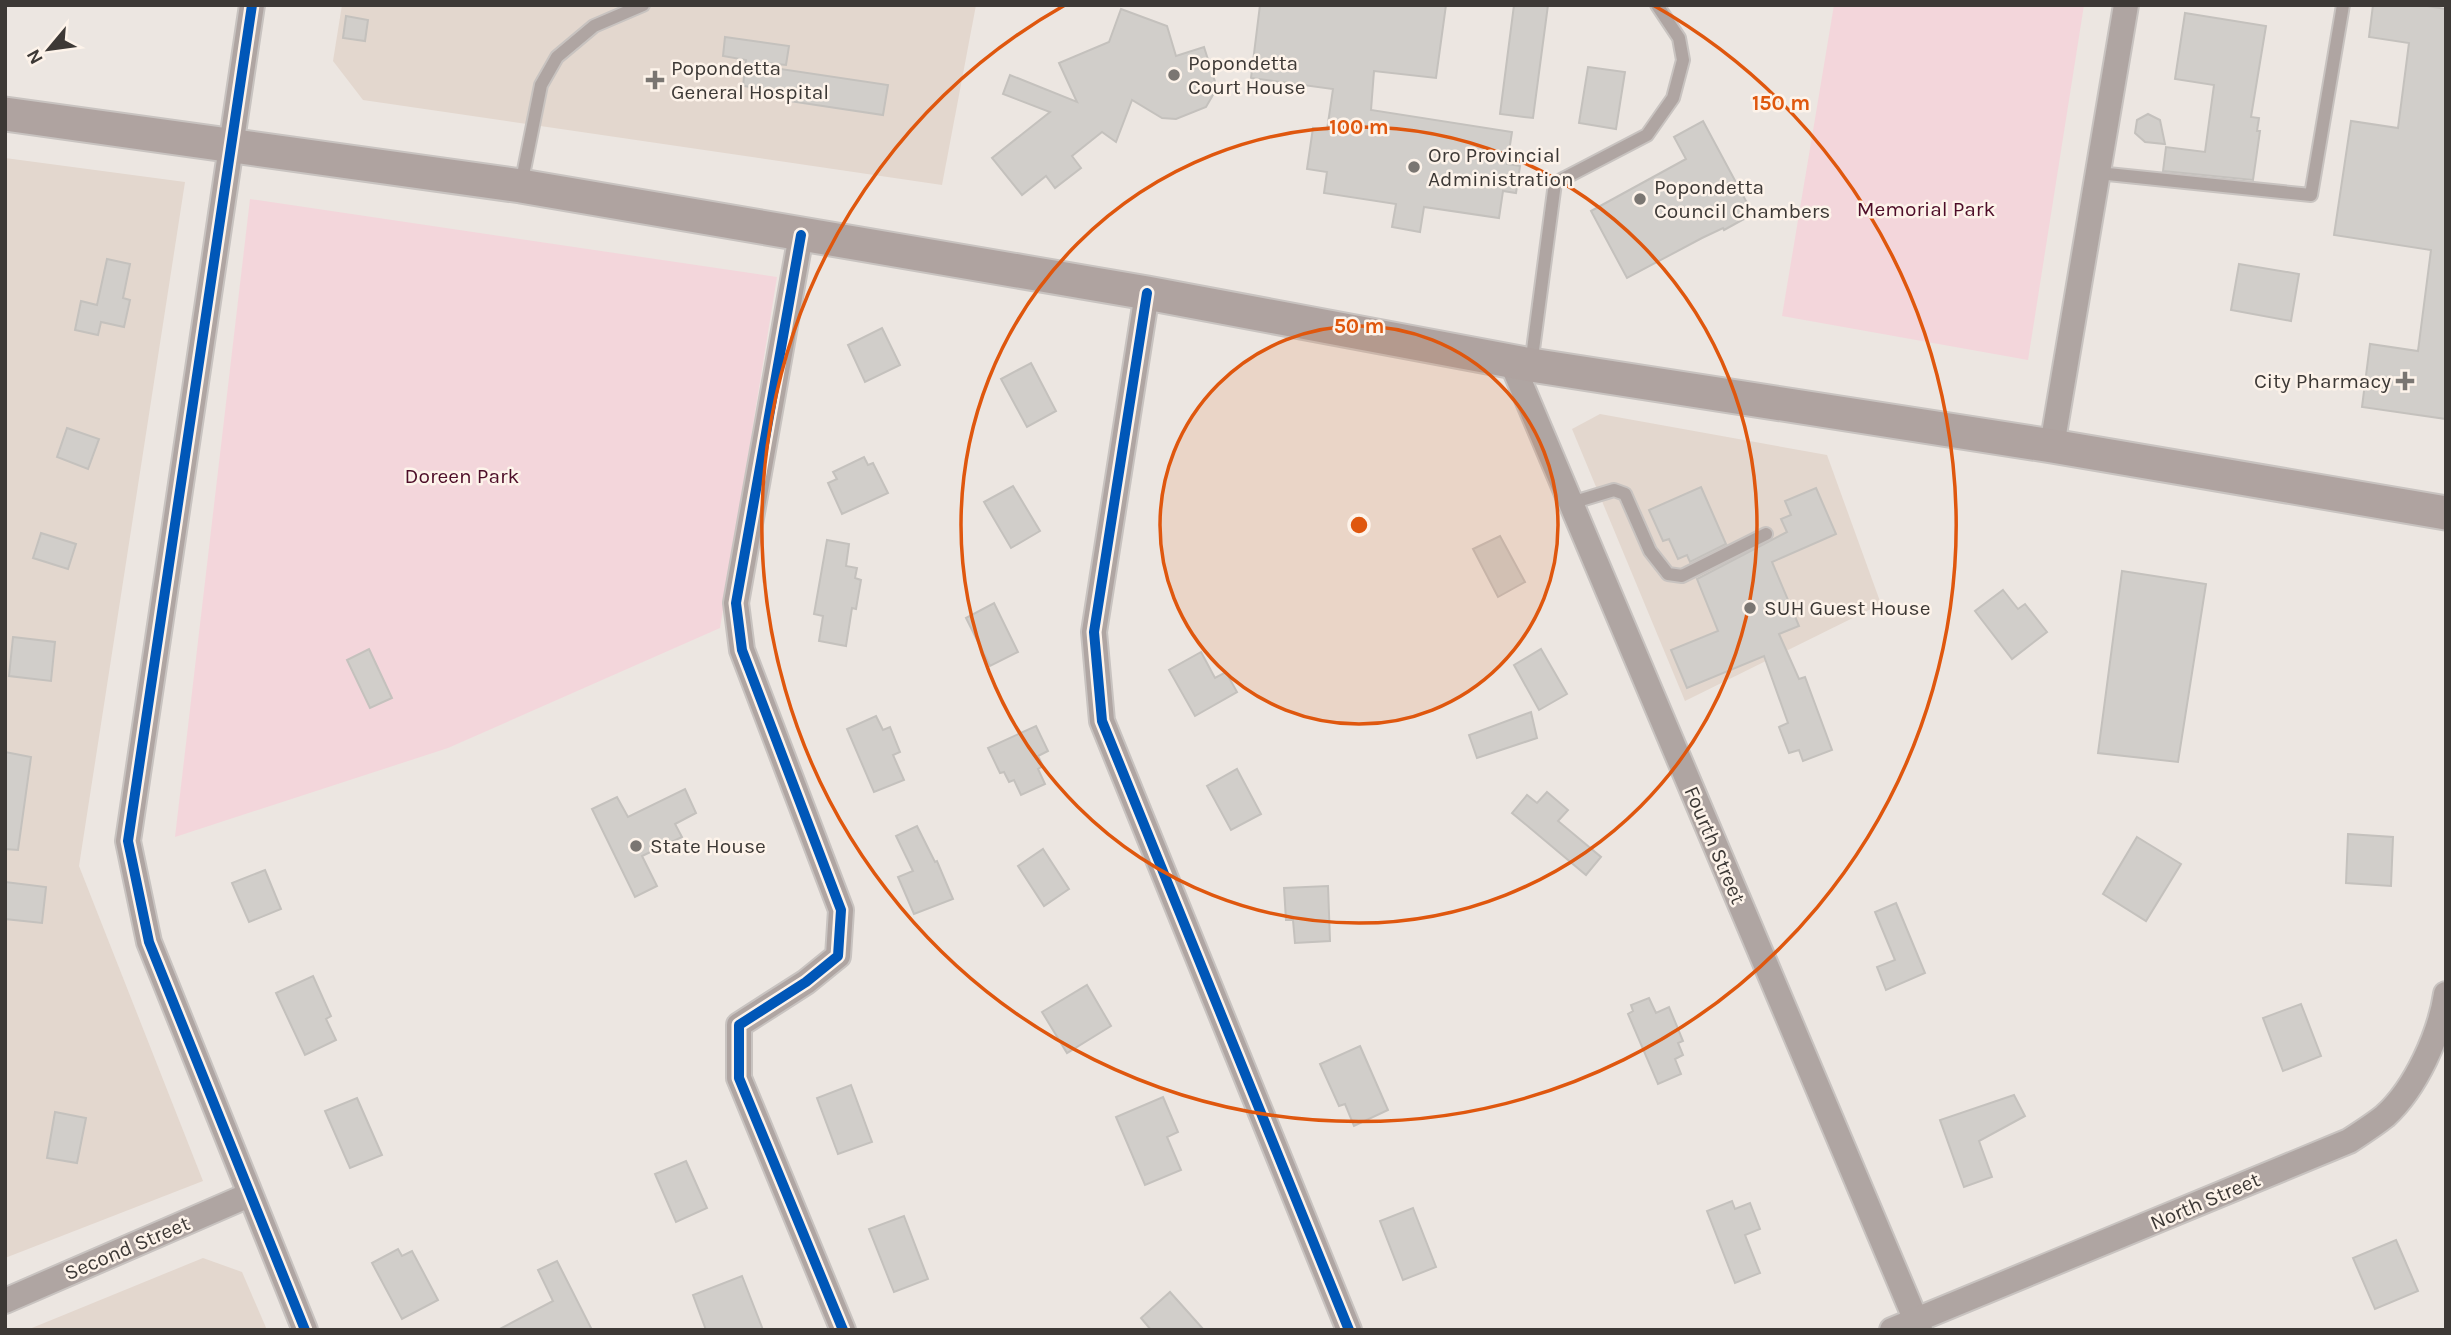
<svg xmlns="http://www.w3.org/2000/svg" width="2451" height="1335" font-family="Karla,sans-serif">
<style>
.built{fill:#e3d7ce}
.green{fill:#f3d6db}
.building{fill:#d1ceca;stroke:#c4c1bd;stroke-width:2}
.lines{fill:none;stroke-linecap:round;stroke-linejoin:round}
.lane-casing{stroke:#c8c3c0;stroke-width:16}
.street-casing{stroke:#c8c3c0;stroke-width:28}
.secondary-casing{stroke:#c8c3c0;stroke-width:37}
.lane{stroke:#afa5a2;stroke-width:12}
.street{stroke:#afa5a2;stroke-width:24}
.secondary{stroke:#afa3a0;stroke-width:33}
.cycleway-casing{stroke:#fdf3ea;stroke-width:15}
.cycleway{stroke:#0057b8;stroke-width:10}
.ring{fill:none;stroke:#df570e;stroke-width:3.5}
.poi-dot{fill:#7a7672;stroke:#fdf3ea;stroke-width:2.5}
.labels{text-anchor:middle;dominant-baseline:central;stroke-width:5;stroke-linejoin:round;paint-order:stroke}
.poi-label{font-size:21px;fill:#3d3936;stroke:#fdf3ea;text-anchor:start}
.park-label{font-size:21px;fill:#4d0d28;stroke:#fdf3ea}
.street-label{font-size:21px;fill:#3d3936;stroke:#fdf3ea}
.centre{fill:#df570e;stroke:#fdf3ea;stroke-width:3.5}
.ring-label{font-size:21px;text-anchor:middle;font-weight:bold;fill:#df570e;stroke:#fdf3ea;stroke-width:5;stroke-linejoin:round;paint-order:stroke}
</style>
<rect width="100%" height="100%" fill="#ece6e1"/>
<!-- built -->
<g class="built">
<polygon points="342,5 976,5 942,185 363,100 333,61"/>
<polygon points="5,158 185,182 79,866 203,1181 5,1258"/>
<polygon points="1600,414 1827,455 1881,604 1685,701 1572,429"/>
<polygon points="203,1258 242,1272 267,1330 27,1330"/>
</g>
<!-- green -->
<g class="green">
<polygon points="1834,5 2084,5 2028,360 1782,316"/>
<polygon points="250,199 777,277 720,628 448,748 175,837"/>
</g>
<!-- building -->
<g class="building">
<polygon points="1260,5 1446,5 1436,78 1374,71 1371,110 1512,132 1507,164 1520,166 1516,193 1503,191 1499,218 1424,207 1420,232 1392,227 1396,204 1324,193 1327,172 1307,169 1313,128 1327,130 1333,89 1251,78"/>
<polygon points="1514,5 1548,5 1533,118 1500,114"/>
<polygon points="2373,5 2421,5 2446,9 2446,419 2362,407 2370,344 2418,351 2431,250 2334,235 2351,121 2398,128 2409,43 2369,37"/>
<polygon points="1121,9 1167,26 1176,56 1204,47 1217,88 1206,107 1176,119 1162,118 1132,100 1116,142 1102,132 1072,156 1081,168 1055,188 1046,176 1022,195 992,158 1050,112 1003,94 1010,75 1077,102 1059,63 1109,42"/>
<polygon points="2185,13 2266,26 2251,117 2259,118 2257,131 2260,131 2253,180 2163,171 2166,147 2205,152 2214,85 2175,79"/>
<polygon points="346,16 368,20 365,41 343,38"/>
<polygon points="725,37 789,46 786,65 768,63 767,67 888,85 883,115 789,101 791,92 743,86 746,60 723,56"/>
<polygon points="1588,67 1625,72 1616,129 1579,123"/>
<polygon points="2148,114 2160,120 2165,144 2145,142 2135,133 2137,120"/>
<polygon points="1703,121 1753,214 1724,230 1723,228 1702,238 1627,278 1591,211 1686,159 1674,137"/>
<polygon points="107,259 130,264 123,298 130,300 124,327 101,322 98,335 75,330 81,301 97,305"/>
<polygon points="2239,264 2299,274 2291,321 2231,310"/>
<polygon points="882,328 900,365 865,382 848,345"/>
<polygon points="1031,363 1056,411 1027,427 1001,379"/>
<polygon points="67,428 99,439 88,469 57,457"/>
<polygon points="864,457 868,465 873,463 888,493 842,514 828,483 837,479 833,472"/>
<polygon points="1013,486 1040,531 1011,548 984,502"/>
<polygon points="1701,487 1726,544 1690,562 1687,555 1678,559 1669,539 1663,541 1649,510"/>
<polygon points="1816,488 1836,534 1772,562 1799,626 1779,634 1799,679 1805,677 1832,750 1803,761 1799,750 1789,753 1779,727 1788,723 1764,656 1687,688 1671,650 1718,631 1697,579 1787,532 1781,519 1791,515 1785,501"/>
<polygon points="41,533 76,544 68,569 33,558"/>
<polygon points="1500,536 1525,582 1498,597 1473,549"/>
<polygon points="827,540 849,544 846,566 857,568 855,578 861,580 856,609 852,608 846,646 819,641 823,616 814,614"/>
<polygon points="2122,571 2206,584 2178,762 2098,753"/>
<polygon points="2003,590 2018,609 2025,604 2047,632 2012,659 1975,611"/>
<polygon points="994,603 1018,652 990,666 966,618"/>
<polygon points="13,637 55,642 51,681 9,676"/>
<polygon points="369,649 392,698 370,708 347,660"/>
<polygon points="1541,649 1567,694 1539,710 1514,665"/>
<polygon points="1201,652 1215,678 1226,672 1237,692 1195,716 1169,670"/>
<polygon points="1531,712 1537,738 1477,758 1469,735"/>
<polygon points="876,716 883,730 890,727 900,752 893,755 904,780 874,792 847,729"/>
<polygon points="1036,726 1048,751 1038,756 1043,766 1038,769 1045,784 1021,795 1014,780 1009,782 1004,772 1000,773 988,748"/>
<polygon points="5,752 31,757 18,850 5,849"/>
<polygon points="1237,769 1261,814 1231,830 1207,786"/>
<polygon points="685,789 696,813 675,824 682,837 642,856 657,886 635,897 592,809 617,797 628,817"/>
<polygon points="1547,792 1568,810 1558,821 1601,857 1586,875 1512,813 1527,795 1537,803"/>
<polygon points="917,826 935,862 937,861 953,899 914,914 898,877 913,871 896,836"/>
<polygon points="2348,834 2393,837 2391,886 2346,883"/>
<polygon points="2137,837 2181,864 2146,921 2103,894"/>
<polygon points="1043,849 1069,889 1044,906 1018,866"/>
<polygon points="265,870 281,909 249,922 232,883"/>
<polygon points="5,882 46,887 42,923 5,919"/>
<polygon points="1328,886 1330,941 1295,943 1293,920 1286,920 1284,888"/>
<polygon points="1896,903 1925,973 1886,990 1877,967 1895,960 1875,912"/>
<polygon points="313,976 331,1016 326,1019 336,1040 305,1055 276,993"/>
<polygon points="1087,985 1111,1026 1067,1053 1042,1012"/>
<polygon points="1649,998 1656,1013 1669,1007 1683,1041 1678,1043 1683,1055 1675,1059 1681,1074 1658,1084 1628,1014 1633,1011 1631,1005"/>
<polygon points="2301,1004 2321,1056 2283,1071 2263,1018"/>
<polygon points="1360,1046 1388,1110 1354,1126 1345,1104 1339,1106 1320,1064"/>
<polygon points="851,1085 872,1142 838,1154 817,1098"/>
<polygon points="2014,1095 2025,1116 1979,1141 1992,1177 1964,1187 1940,1120"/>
<polygon points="1163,1097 1178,1132 1167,1137 1181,1170 1145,1185 1116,1117"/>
<polygon points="357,1098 382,1155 350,1168 325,1111"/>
<polygon points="55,1112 86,1118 77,1163 47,1158"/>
<polygon points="686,1161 707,1208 676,1222 655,1174"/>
<polygon points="1732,1201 1735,1209 1750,1203 1760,1229 1745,1235 1760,1273 1735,1283 1707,1211"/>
<polygon points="1413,1208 1436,1267 1403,1280 1380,1221"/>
<polygon points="904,1216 928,1279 894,1292 869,1229"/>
<polygon points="2396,1240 2418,1291 2375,1309 2353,1258"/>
<polygon points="398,1249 402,1256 412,1251 438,1300 402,1319 372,1263"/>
<polygon points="557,1261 592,1330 498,1330 553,1301 538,1270"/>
<polygon points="742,1276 763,1330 706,1330 693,1295"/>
<polygon points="1170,1292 1204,1330 1151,1330 1141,1318"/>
</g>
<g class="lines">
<defs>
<g id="lane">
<polyline points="2098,173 2311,195 2343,5"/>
<polyline points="521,185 541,85 557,57 594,26 643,5"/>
<polyline points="1531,365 1555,183 1647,135 1673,98 1683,60 1679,38 1657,5"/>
<polyline points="1571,503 1614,490 1625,494 1650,551 1668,574 1682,576 1766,534"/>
</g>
<g id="street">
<polyline points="252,5 128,841 149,942 305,1330"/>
<polyline points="801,235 736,603 742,650 841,910 838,956 806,982 739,1025 739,1078 843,1330"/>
<polyline points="1147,293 1094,632 1102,721 1349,1330"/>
<polyline points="1511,361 1920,1330"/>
<polyline points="2052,446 2126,5"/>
<polyline points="5,1301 249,1195"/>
<path d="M 1892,1330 L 2349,1141 C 2361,1133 2374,1125 2385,1116 C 2416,1088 2440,1034 2446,994"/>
</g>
<polyline id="secondary" points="5,114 521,186 1147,293 1531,365 2052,446 2446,513"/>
</defs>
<!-- lane casing -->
<use href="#lane" class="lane-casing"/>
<!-- street casing -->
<use href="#street" class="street-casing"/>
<!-- secondary casing -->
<use href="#secondary" class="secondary-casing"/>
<!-- lane -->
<use href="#lane" class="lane"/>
<!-- street -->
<use href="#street" class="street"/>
<!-- secondary -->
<use href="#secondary" class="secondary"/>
<defs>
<g id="cycleway">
<polyline points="252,5 128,841 149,942 305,1330"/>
<polyline points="801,235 736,603 742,650 841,910 838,956 806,982 739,1025 739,1078 843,1330"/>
<polyline points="1147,293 1094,632 1102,721 1349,1330"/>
</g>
</defs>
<!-- cycleway casing -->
<use href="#cycleway" class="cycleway-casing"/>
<!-- cycleway -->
<use href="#cycleway" class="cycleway"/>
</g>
<!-- distance rings -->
<circle cx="1359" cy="525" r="199" fill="#df570e" fill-opacity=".12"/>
<g class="ring">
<circle cx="1359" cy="525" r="199"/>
<circle cx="1359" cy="525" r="398"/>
<path d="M1653 5A597 597 0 1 1 1065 5"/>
</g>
<!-- markers -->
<g class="poi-dot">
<circle cx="1174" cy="75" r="7"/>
<path d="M651.5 69.5h7v7h7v7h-7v7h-7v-7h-7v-7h7z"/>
<circle cx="1414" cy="167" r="7"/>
<circle cx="1640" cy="199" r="7"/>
<path d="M2401.5 370.5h7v7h7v7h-7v7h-7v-7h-7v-7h7z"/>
<circle cx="1750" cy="608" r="7"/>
<circle cx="636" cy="846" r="7"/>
</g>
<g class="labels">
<!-- poi labels -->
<g class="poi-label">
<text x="1188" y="63">Popondetta<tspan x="1188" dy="24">Court House</tspan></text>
<text x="671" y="68">Popondetta<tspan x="671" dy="24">General Hospital</tspan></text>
<text x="1428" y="155">Oro Provincial<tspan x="1428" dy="24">Administration</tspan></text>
<text x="1654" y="187">Popondetta<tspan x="1654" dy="24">Council Chambers</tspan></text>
<text x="2391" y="381" text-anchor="end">City Pharmacy</text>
<text x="1764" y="608">SUH Guest House</text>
<text x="650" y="846">State House</text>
</g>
<!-- park labels -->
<g class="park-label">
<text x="1926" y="209">Memorial Park</text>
<text x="462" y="476">Doreen Park</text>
</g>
<!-- street labels -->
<g class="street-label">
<text transform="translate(1715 845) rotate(67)">Fourth Street</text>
<text transform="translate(2205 1201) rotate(-23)">North Street</text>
<text transform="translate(127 1248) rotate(-23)">Second Street</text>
</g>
</g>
<circle cx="1359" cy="525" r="10" class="centre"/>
<g class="ring-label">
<text x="1781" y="110">150 m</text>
<text x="1359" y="134">100 m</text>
<text x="1359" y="333">50 m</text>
</g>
<!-- border -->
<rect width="2451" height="1335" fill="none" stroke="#3d3936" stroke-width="14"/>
<!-- north arrow -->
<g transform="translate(49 49) rotate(241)" stroke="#fdf3ea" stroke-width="5" paint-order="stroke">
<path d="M0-5L12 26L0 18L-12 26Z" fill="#3d3936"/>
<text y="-10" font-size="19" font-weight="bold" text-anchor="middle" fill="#3d3936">N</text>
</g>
</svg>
